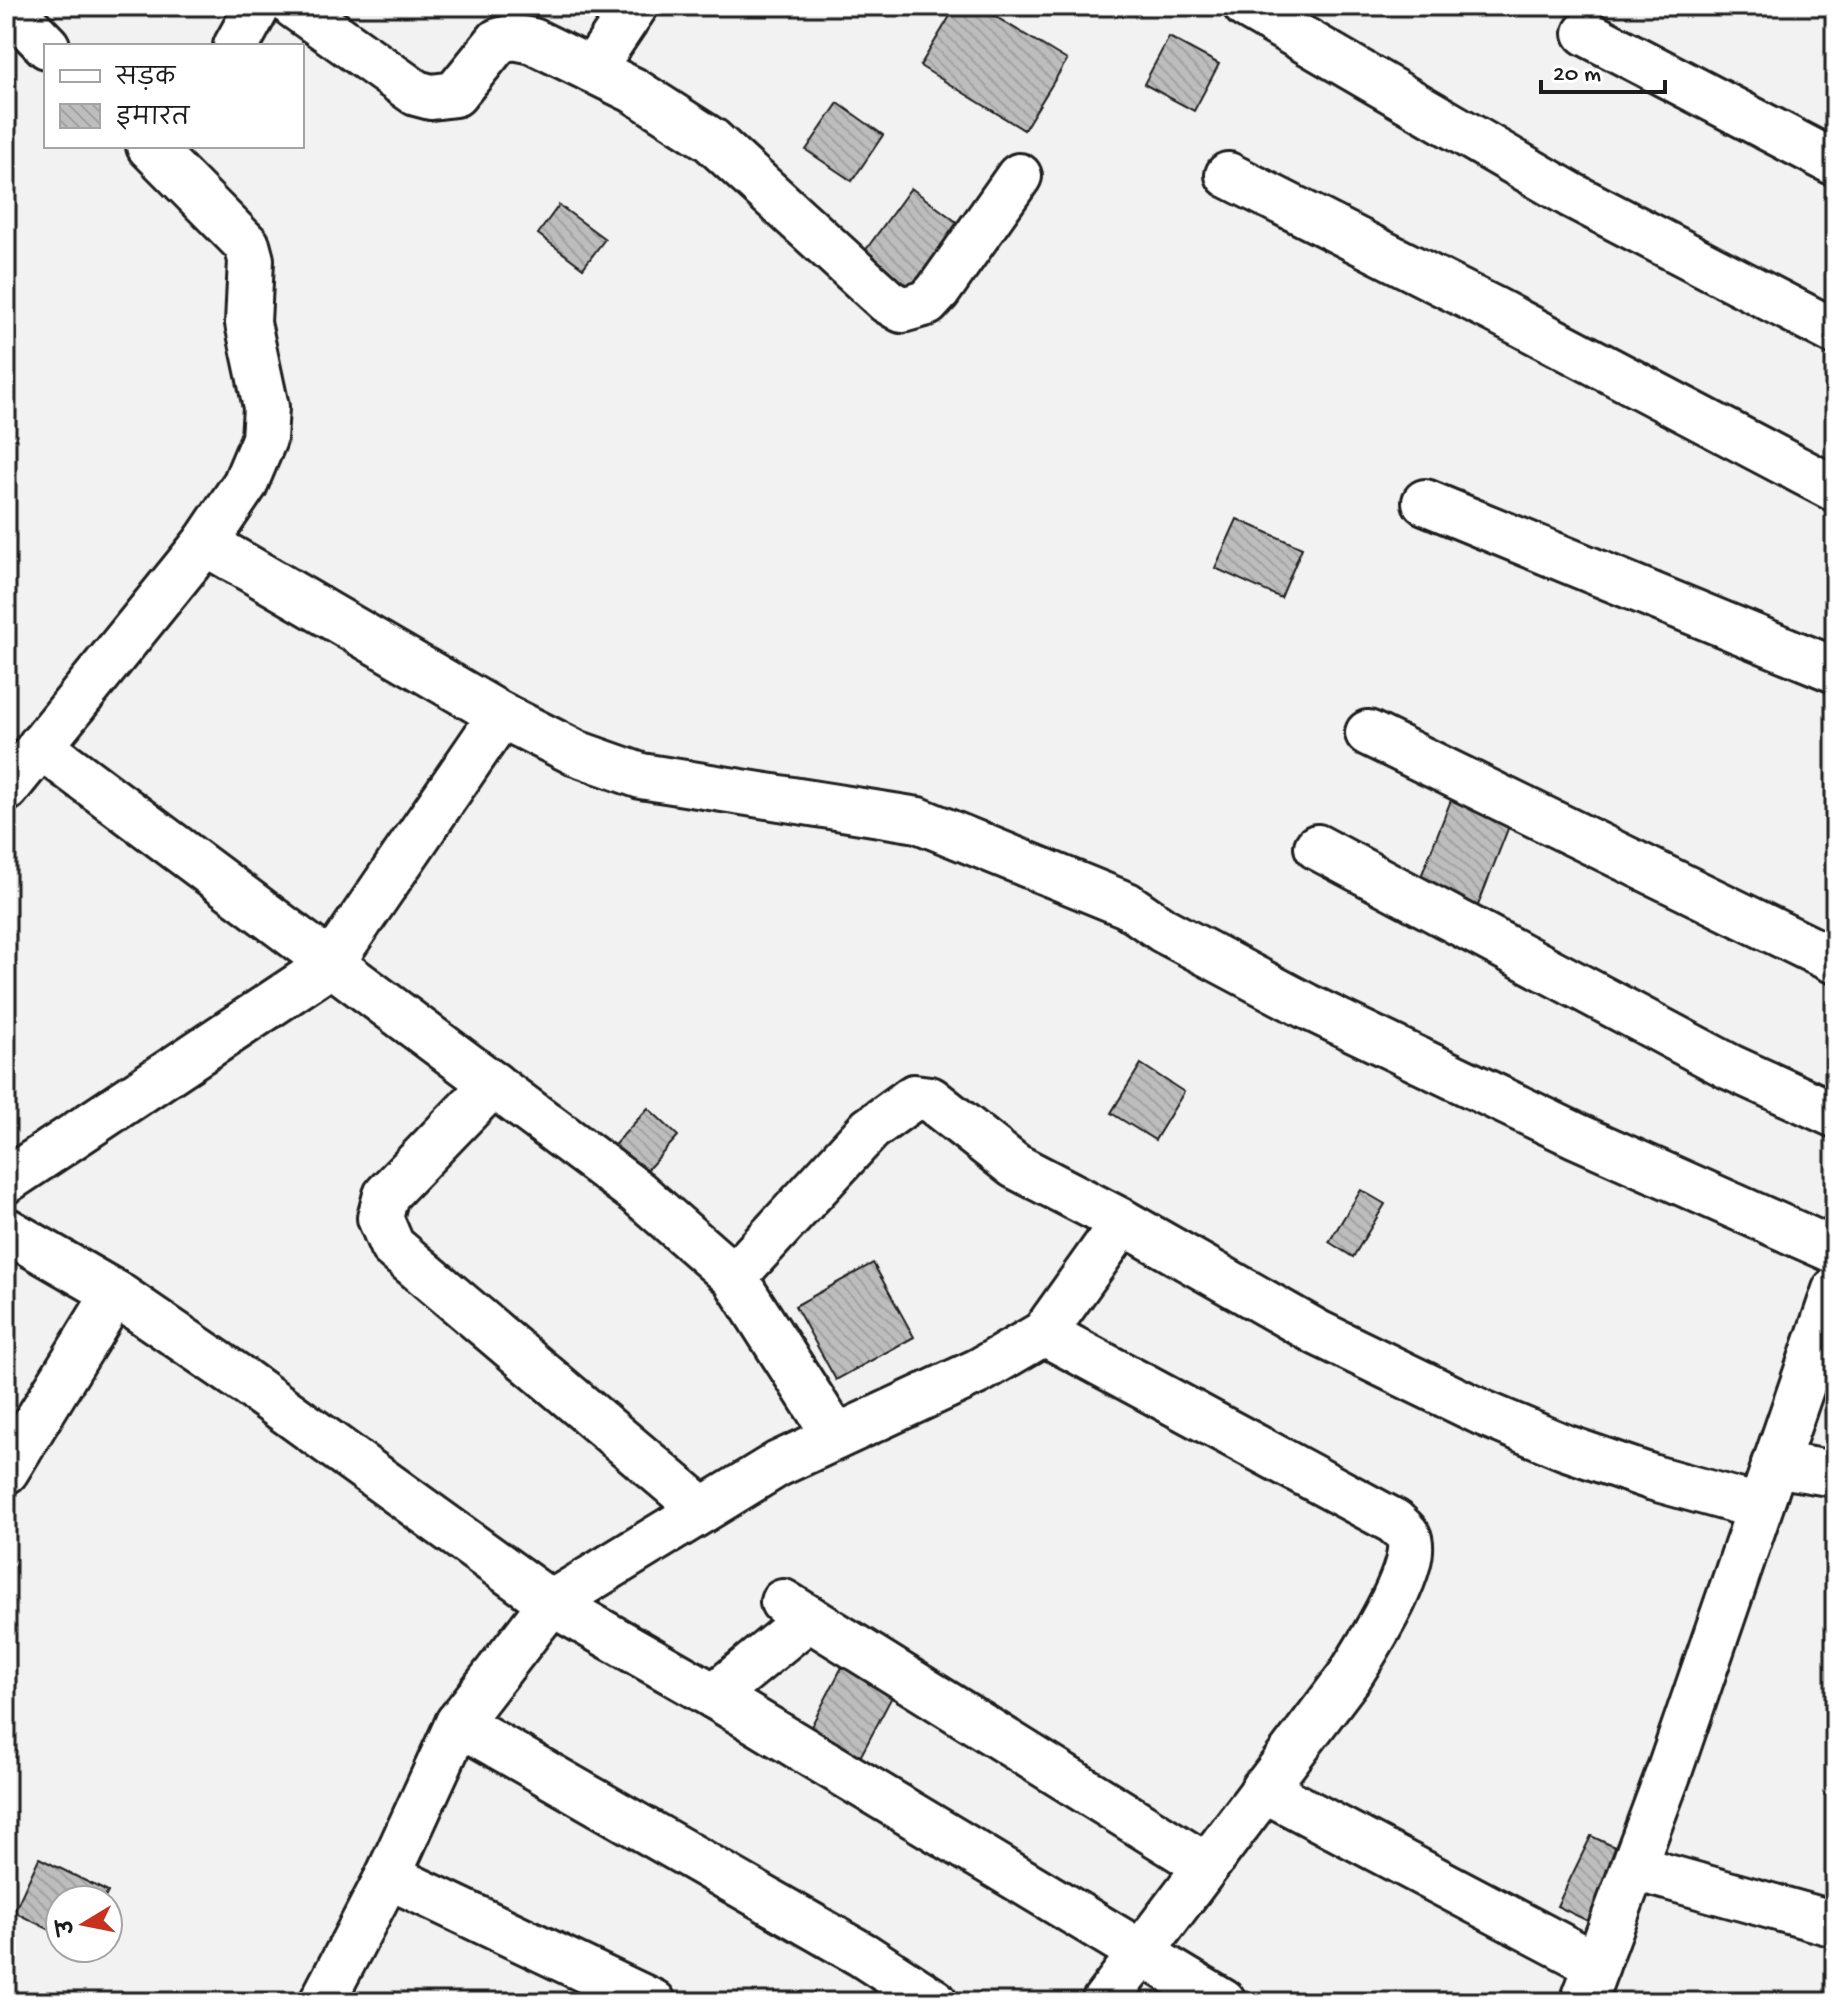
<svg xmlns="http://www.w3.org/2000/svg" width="1841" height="2008" font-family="'Gochi Hand','Playpen Sans Deva',sans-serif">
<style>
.building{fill:url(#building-back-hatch);stroke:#1c1c1c;stroke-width:2}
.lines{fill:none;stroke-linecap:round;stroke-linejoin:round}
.minor-casing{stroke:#1c1c1c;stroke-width:50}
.minor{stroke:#fff;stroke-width:44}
</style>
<defs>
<pattern id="building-back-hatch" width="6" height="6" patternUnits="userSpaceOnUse" patternTransform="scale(2)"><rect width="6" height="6" fill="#bdbdbd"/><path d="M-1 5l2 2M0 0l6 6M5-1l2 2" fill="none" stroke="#a2a2a2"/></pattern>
</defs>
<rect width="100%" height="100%" fill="#f2f2f2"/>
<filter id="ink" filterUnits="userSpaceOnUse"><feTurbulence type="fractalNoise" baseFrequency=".0125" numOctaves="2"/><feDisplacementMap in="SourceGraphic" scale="16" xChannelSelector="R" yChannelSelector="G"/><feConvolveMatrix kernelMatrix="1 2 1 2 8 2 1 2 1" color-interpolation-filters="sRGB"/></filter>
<g filter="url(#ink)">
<!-- building -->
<g class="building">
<polygon points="956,6 978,6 1067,60 1024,130 920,66"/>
<polygon points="1169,37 1219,64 1194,111 1144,84"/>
<polygon points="838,103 883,135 852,181 806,150"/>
<polygon points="911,188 966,229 917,297 862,255"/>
<polygon points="559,205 605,239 583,268 538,234"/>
<polygon points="1237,519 1302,548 1281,598 1215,568"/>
<polygon points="1451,800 1511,821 1475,913 1415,892"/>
<polygon points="1141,1064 1184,1092 1155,1140 1111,1113"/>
<polygon points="648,1108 678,1136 638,1180 608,1152"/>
<polygon points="1361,1190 1385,1204 1353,1257 1329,1242"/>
<polygon points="873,1263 914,1337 836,1380 795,1306"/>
<polygon points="843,1665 895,1691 856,1765 805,1738"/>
<polygon points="1591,1836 1632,1855 1598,1926 1557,1906"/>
<polygon points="39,1858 108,1892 104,1900 60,1900 60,1935 14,1912"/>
</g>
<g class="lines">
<defs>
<g id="minor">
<polyline points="8,6 47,46"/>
<polyline points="294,6 416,93 431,97 455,94 498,41 513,37 533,41 633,90 711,140 887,301 902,310 927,303 938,291 1019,176"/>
<polyline points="1246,6 1571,195 1835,332"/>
<polyline points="1586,33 1835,163"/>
<polyline points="236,46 258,6"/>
<polyline points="592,70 635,6"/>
<polyline points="1228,175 1495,310 1835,489"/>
<polyline points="1425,502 1835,670"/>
<polyline points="205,543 501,715 576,753 641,776 918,820 1127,905 1163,930 1306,1006 1577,1136 1835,1251"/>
<polyline points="1368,733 1835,961"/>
<polyline points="40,746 637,1192 734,1277 836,1437"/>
<polyline points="6,789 205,543 245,484 264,439 266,407 248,323 251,260 247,245 149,146"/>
<polyline points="1317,847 1730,1067 1835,1115"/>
<polyline points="493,1084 386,1195 380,1218 392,1246 701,1508"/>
<polyline points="6,1181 330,965 501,715"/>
<polyline points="6,1230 115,1293 244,1381 551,1603 714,1696 1223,2002"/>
<polyline points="734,1277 870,1129 914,1097 930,1099 1015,1166 1123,1222 1318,1333 1483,1413 1564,1447 1654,1478 1759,1507"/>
<path d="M 1044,1333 L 1395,1522 C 1398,1526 1406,1531 1408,1536 C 1422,1564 1365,1651 1349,1677 L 1104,2002"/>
<polyline points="1774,1464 1835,1474"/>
<polyline points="6,1471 115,1293"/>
<polyline points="783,1602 1205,1865"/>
<polyline points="714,1696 809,1618"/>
<polyline points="458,1723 863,1955 935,2002"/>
<polyline points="1263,1789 1597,1965"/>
<polyline points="1635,1868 1835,1924"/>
<polyline points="388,1876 653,2002"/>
<polyline points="322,2002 388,1876 458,1723 551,1603 778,1464 979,1371 1044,1333 1123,1222"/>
<polyline points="1583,2002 1669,1772 1835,1290"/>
</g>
</defs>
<!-- minor casing -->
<use href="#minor" class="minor-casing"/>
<!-- minor -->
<use href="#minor" class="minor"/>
</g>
</g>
<!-- margin -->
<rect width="1841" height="2008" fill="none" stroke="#fff" stroke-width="32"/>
<rect x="16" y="16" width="1809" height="1976" fill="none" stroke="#1c1c1c" stroke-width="3" filter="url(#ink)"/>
<!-- legend -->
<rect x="44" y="44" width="260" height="104" fill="#ffffff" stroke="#a4a4a4" stroke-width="2"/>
<rect x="60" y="70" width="40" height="12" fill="#ffffff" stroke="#a4a4a4" stroke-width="2"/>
<text x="116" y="84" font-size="24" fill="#1c1c1c">सड़क</text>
<rect x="60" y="104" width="40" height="24" fill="url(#building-back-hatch)" stroke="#a4a4a4" stroke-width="2"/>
<text x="116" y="124" font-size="24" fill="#1c1c1c">इमारत</text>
<!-- north arrow -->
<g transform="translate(84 1924) rotate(260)"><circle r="38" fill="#ffffff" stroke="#a4a4a4" stroke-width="2"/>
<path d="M0-6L14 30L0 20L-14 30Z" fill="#c8321e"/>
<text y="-12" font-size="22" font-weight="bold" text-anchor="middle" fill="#1c1c1c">उ</text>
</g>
<!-- scale -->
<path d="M1541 80v12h124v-12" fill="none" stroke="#1c1c1c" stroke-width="4"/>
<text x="1553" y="80" font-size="24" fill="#1c1c1c" stroke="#ffffff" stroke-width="6" paint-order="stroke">20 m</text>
</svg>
